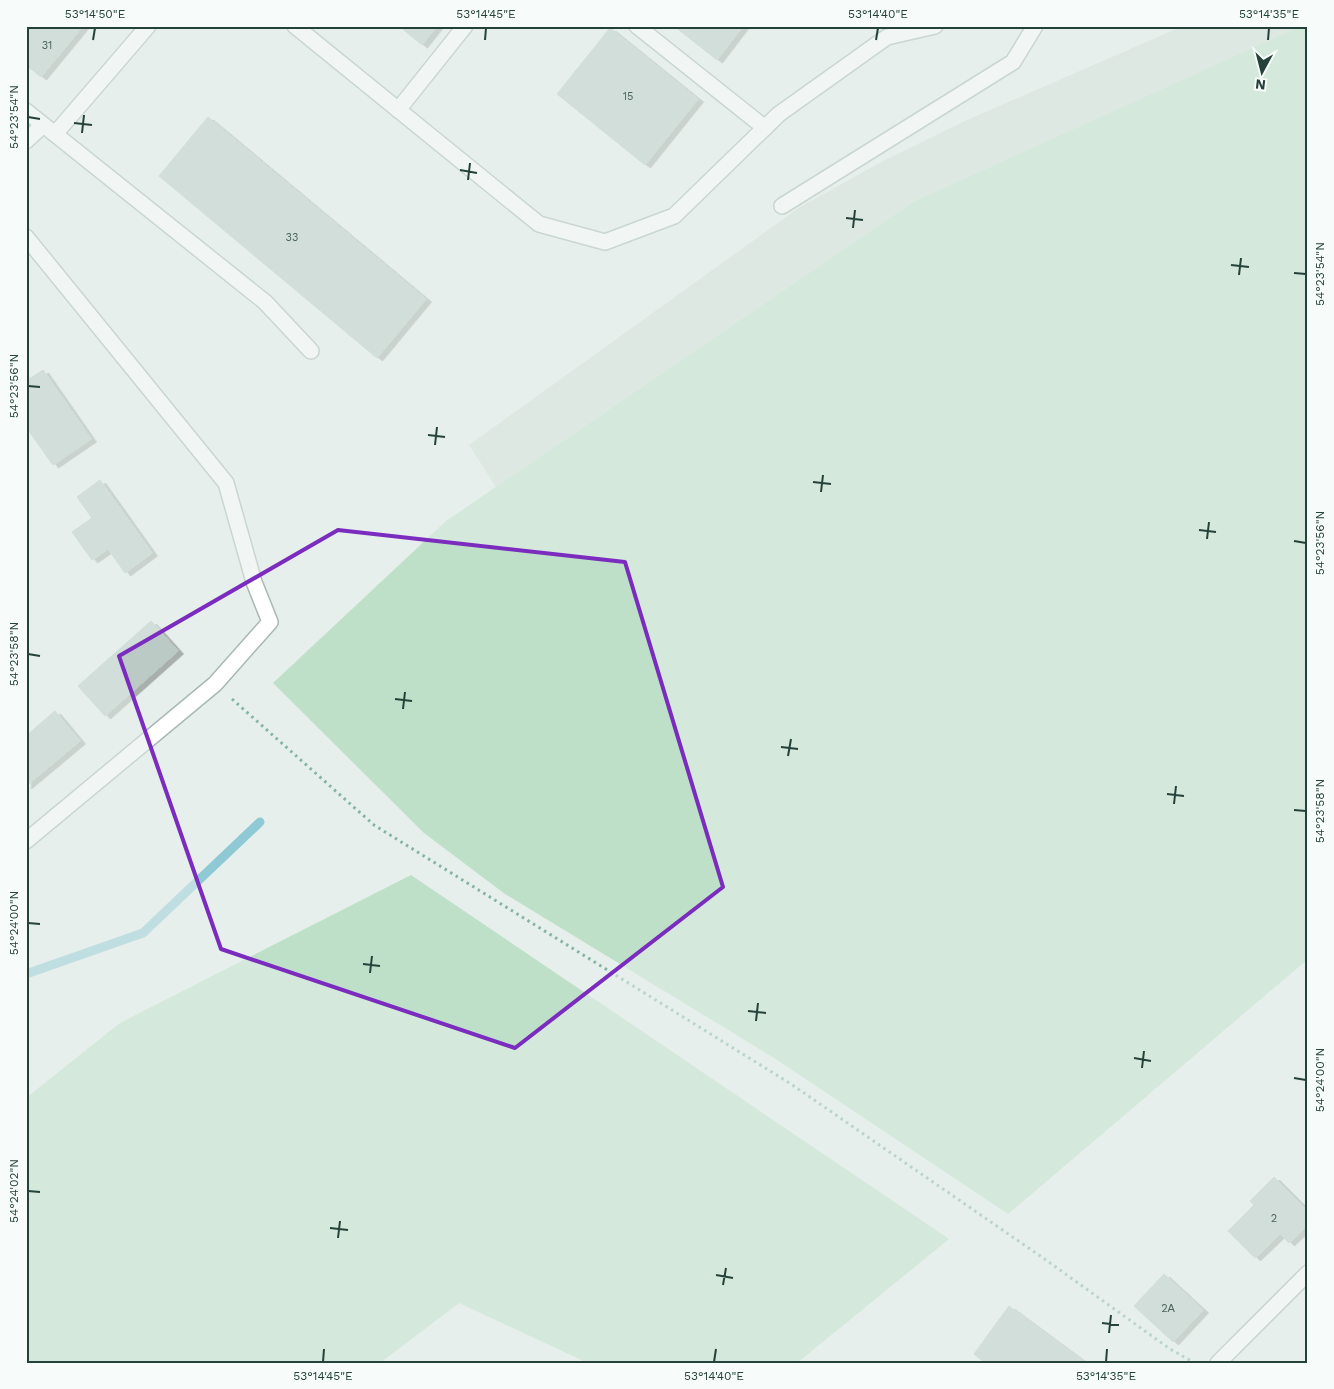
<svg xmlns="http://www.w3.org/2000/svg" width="1334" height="1389" font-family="'Work Sans',sans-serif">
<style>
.built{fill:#d4dfda}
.green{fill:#bfe0c8}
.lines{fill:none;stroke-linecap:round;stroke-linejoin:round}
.stream{stroke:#8ec9d4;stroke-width:9}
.building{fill:#bbcac4;stroke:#b8c9c2;filter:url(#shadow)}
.minor-casing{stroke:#a8b8b2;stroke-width:18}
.path{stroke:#86b3a5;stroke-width:3;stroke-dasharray:2.5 4;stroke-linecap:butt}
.minor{stroke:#fff;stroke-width:15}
.marked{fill:none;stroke:#7b2cbf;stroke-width:4;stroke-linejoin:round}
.ticks{fill:none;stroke:#24423a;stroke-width:2}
.labels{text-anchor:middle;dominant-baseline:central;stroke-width:5;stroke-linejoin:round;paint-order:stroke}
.number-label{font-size:11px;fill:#4a645c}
.neatline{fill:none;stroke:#24423a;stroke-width:2}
.ticks-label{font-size:12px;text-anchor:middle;fill:#24423a}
</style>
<defs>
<filter id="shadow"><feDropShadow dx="5.5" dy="3" stdDeviation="0" flood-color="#0004"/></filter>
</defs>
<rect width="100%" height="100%" fill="#e6efeb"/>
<!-- built -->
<polygon class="built" points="1183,26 1302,26 913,202 496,487 469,445 800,207 883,161 967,120"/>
<!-- green -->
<g class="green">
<polygon points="1301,26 1308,26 1308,959 1008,1214 771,1056 505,894 424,833 273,683 446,521 913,202"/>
<polygon points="411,875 949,1239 797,1363 588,1363 459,1303 380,1363 26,1363 26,1098 120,1023"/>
</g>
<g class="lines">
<!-- stream -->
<polyline class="stream" points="26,974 143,933 260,822"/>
</g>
<!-- building -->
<g class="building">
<polygon points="26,26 83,26 41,77 26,65"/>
<polygon points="399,26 437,26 422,45"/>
<polygon points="674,26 743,26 717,60"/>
<polygon points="610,28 698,99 645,165 557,94"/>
<polygon points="208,117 426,299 377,358 159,176"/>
<polygon points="43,370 91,439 53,465 26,427 26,381"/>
<polygon points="100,480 152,553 125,573 108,549 92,560 72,532 92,518 77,497"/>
<polygon points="151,621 178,651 105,716 78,686"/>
<polygon points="55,711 80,741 26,786 26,736"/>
<polygon points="1274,1177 1308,1211 1308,1225 1289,1243 1280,1234 1255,1258 1228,1231 1254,1205 1250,1201"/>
<polygon points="1164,1274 1203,1310 1173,1342 1134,1306"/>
<polygon points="1009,1306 1086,1363 985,1363 974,1354"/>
</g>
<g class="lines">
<defs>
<g id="minor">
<polyline points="295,26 539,224 605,242 674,216 779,114 887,37 935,26"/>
<polyline points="637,26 765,128"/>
<polyline points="398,110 465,26"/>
<polyline points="26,111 265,302 311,351"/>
<polyline points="55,134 148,26"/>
<polyline points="26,141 43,125"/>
<polyline points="782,206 1013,62 1035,26"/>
<polyline points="26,237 226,483 254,582 270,622 215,684 26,841"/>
<polyline points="1218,1363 1308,1273"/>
</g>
</defs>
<!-- minor casing -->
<use href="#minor" class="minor-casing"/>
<!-- path -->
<polyline class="path" points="232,699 374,825 791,1084 1046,1260 1170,1349 1195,1363"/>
<!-- minor -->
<use href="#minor" class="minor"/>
</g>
<!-- marked area -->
<path d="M0 0H1334V1389H0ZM 338,530 L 625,562 L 723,887 L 515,1048 L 221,949 L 119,656 Z" fill="#e6efeb" fill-opacity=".55" fill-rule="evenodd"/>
<path class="marked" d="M 338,530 L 625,562 L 723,887 L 515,1048 L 221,949 L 119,656 Z"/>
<!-- ticks -->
<path class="ticks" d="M 93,40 L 95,28M 485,40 L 486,28M 876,40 L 878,28M 1268,40 L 1269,28M 28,117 L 40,119M 74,123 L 92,125M 82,133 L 84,115M 460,170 L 477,173M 468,180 L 470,163M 846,218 L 863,220M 853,228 L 855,210M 1231,265 L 1249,267M 1294,273 L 1306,274M 1239,275 L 1241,258M 28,386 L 40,387M 428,435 L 445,437M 435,445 L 437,427M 813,482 L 831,484M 821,492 L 823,475M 1199,530 L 1216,532M 1207,539 L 1209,522M 1294,541 L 1306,543M 28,654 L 40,656M 395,699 L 412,701M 403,709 L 405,692M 781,747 L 798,749M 788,756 L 791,739M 1167,794 L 1184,796M 1174,804 L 1176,786M 1294,810 L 1306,811M 28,923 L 40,924M 363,964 L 380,966M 370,973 L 372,956M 748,1011 L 766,1013M 756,1021 L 758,1003M 1134,1058 L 1151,1061M 1142,1068 L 1144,1051M 1294,1078 L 1306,1080M 28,1191 L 40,1192M 330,1228 L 348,1230M 338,1238 L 340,1221M 716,1275 L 733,1278M 723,1285 L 726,1268M 1102,1323 L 1119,1325M 1109,1333 L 1111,1315M 323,1362 L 324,1349M 714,1362 L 716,1349M 1106,1362 L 1107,1349"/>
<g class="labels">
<!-- number labels -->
<g class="number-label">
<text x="47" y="45">31</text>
<text x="628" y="96">15</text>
<text x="292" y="237">33</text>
<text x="1274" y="1218">2</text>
<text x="1168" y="1308">2А</text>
</g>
</g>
<!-- border -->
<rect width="1334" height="1389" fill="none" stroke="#f7fbf9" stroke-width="55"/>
<!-- north arrow -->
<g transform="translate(1262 72) rotate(187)" stroke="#f7fbf9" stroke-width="4" paint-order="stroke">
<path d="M0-4L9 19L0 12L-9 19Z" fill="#24423a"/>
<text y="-8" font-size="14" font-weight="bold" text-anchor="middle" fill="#24423a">N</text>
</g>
<rect x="28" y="28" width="1278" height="1334" class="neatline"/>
<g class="ticks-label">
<text x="95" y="18">53°14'50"E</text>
<text x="486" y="18">53°14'45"E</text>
<text x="878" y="18">53°14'40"E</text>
<text x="1269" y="18">53°14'35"E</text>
<text transform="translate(14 117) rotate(-90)" y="4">54°23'54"N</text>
<text transform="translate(1320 274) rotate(-90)" y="4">54°23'54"N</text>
<text transform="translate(14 386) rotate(-90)" y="4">54°23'56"N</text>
<text transform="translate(1320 543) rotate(-90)" y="4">54°23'56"N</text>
<text transform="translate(14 654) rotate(-90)" y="4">54°23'58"N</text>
<text transform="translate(1320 811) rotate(-90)" y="4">54°23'58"N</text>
<text transform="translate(14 923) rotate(-90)" y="4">54°24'00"N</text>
<text transform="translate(1320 1080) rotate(-90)" y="4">54°24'00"N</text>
<text transform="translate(14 1191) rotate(-90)" y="4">54°24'02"N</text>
<text x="323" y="1380">53°14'45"E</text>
<text x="714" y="1380">53°14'40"E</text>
<text x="1106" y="1380">53°14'35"E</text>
</g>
</svg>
